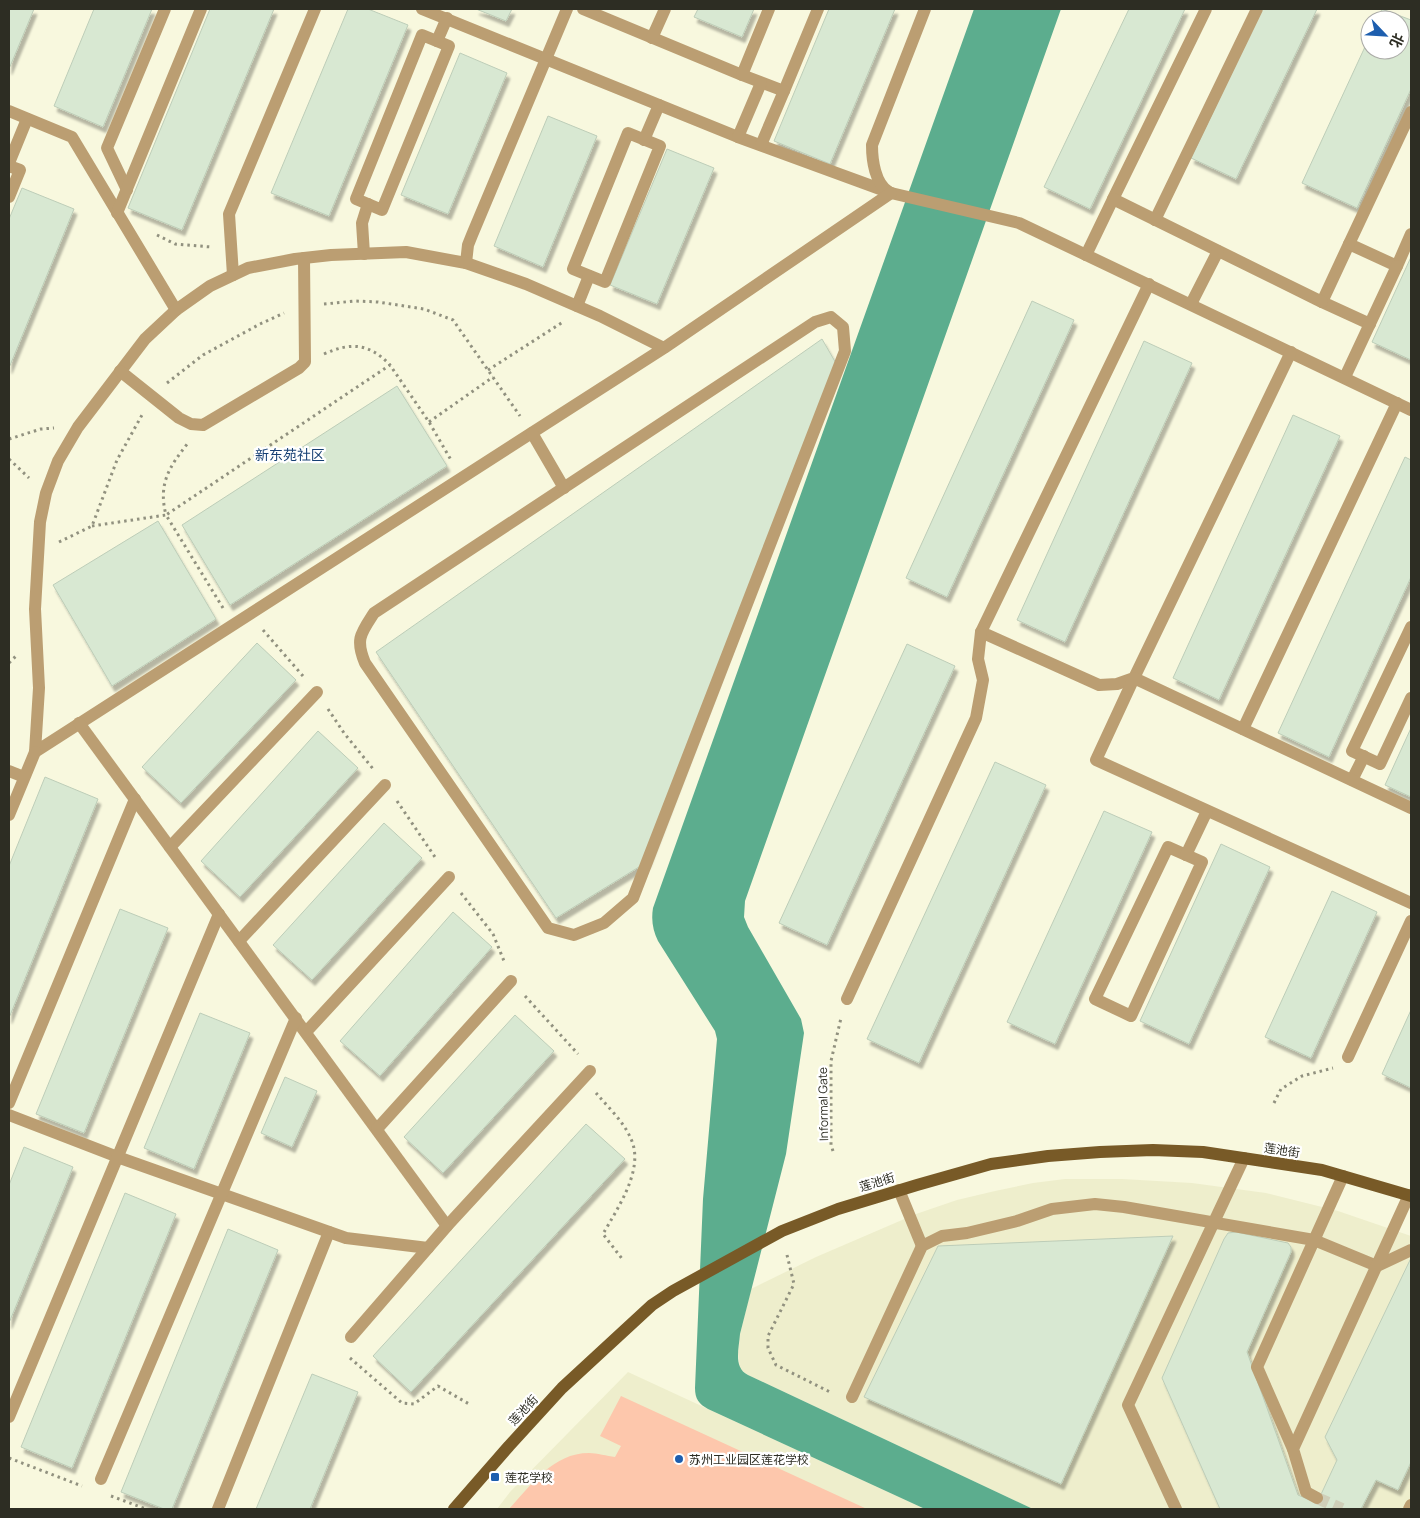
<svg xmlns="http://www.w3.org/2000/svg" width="1420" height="1518" font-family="Manrope,'Noto Sans SC',sans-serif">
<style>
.built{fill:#eec}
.pitch{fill:#fdc7ac}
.water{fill:#5cad8e}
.building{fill:#d8e8d2;stroke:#bdcdb8;filter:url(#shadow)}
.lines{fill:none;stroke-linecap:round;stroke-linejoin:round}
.minor-tunnel{stroke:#cfcfb9;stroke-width:12;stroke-dasharray:12 6;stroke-linecap:butt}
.path{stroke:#91917f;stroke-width:3;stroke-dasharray:2.5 4;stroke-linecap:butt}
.minor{stroke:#bb9e72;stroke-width:12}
.major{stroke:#785a27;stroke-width:12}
.poi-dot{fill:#1d5eae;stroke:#fff;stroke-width:2}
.labels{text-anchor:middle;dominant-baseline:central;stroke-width:4.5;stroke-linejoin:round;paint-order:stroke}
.street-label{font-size:12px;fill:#2d2d23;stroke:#fff}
.poi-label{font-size:12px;fill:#2d2d23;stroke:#fff;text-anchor:start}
.neighbourhood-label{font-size:14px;fill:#174074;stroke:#fff}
</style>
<defs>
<filter id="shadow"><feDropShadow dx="3" dy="5.5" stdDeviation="1" flood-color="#0004"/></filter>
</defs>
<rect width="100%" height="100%" fill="#f8f8de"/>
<!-- built -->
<g class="built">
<polygon points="1065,1179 1122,1179 1192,1183 1266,1193 1338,1211 1411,1236 1411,1509 1033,1509 748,1375 740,1369 738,1354 740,1334 751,1289 816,1257 916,1214 957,1200 995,1191 1033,1183"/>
<polygon points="628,1372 708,1409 925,1509 497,1509 510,1492"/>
</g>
<!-- pitch -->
<path class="pitch" d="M 621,1396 L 867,1509 L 509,1509 C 531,1485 553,1453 589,1453 C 597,1453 607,1456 615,1457 L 621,1446 L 600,1436 Z"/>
<!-- water -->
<path class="water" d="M 974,9 L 1061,9 L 745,901 L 744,917 L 748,927 L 801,1019 L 804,1033 L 786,1154 L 740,1334 C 739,1349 733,1367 748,1375 L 1033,1509 L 925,1509 L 708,1409 C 699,1404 695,1399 695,1388 L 703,1199 L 717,1039 L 715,1031 L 658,941 C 653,930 651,921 653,908 Z"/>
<!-- building -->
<g class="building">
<polygon points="9,9 34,9 9,69"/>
<polygon points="94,9 152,9 103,127 54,106"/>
<polygon points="210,9 274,9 182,230 128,208"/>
<polygon points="348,9 368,9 408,25 329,216 271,193"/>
<polygon points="476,9 512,9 506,21"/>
<polygon points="698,9 754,9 742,37 694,17"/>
<polygon points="829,9 895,9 830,164 774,141"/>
<polygon points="1129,9 1185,9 1090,209 1044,187"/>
<polygon points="1262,9 1317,9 1236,179 1191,158"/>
<polygon points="1382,9 1411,20 1411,89 1357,208 1302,183 1370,36 1370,50 1400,50 1400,20 1377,20"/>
<polygon points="460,53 507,73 448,214 401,195"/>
<polygon points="548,116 597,136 543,267 494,246"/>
<polygon points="667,149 714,168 657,304 610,285"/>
<polygon points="22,188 74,209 9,368 9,219"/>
<polygon points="1411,257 1411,360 1372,342"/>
<polygon points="1032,301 1074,320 947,597 906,578"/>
<polygon points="822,339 837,365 647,862 556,918 376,652"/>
<polygon points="1144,341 1192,363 1065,642 1017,620"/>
<polygon points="397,386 447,466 230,605 182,525"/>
<polygon points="1293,415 1340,436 1219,700 1173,678"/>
<polygon points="1405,457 1411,460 1411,577 1329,757 1278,733"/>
<polygon points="158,521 216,619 112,686 53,585"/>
<polygon points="257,643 296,680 181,803 142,767"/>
<polygon points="907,644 955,666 827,945 779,923"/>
<polygon points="1411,728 1411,797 1385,785"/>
<polygon points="318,731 358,768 240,897 201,861"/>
<polygon points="995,762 1046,785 919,1063 867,1039"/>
<polygon points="45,777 98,799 9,1018 9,866"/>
<polygon points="1104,811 1152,832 1055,1044 1007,1022"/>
<polygon points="384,823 422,858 312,980 273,945"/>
<polygon points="1221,844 1270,867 1189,1044 1140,1021"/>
<polygon points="1332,891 1377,912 1311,1058 1265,1037"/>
<polygon points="120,909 168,928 84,1133 36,1114"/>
<polygon points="453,912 492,947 380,1076 340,1041"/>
<polygon points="1411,1010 1411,1088 1382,1074"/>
<polygon points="200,1013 250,1033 194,1169 144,1148"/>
<polygon points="515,1015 554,1051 443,1173 404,1137"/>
<polygon points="285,1077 317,1091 292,1147 261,1133"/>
<polygon points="586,1124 625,1159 411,1392 373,1356"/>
<polygon points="24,1147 73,1167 9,1323 9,1185"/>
<polygon points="125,1193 176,1214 72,1468 21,1447"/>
<polygon points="228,1229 278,1250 172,1509 164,1509 121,1492"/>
<polygon points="1236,1232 1288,1243 1291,1247 1291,1252 1247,1352 1298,1495 1317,1503 1337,1460 1325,1437 1411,1258 1411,1462 1398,1490 1376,1480 1361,1509 1220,1509 1162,1378 1224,1239 1228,1233"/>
<polygon points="1173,1236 1061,1484 864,1397 938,1246"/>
<polygon points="312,1374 358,1392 310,1509 256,1509"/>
</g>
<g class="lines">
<!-- minor-tunnel -->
<polyline class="minor-tunnel" points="1317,1498 1342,1509"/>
<!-- path -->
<g class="path">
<polyline points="157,235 175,244 211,247"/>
<polyline points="324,304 355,301 378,302 424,309 453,320 520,416"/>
<path d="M 324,354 C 351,342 369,343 390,365"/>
<polyline points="488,370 563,322"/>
<polyline points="167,383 203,355 260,324 284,313"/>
<polyline points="429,422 493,377"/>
<polyline points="9,439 41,429 54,428"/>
<polyline points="9,459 29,478"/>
<path d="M 92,526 L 166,515 C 158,484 169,467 188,443"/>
<polyline points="59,542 92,526 117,460 142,415"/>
<polyline points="223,608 166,515 390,365 429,422 451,460"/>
<polyline points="263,630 303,676"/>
<polyline points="9,663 16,656"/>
<polyline points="328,709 344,733 374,770"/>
<polyline points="397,801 437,860"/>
<polyline points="461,893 493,934 504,961"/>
<polyline points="525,996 578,1054"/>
<path d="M 596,1093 C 608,1107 624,1122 631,1139 C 645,1169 617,1209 603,1234 L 623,1260"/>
<polyline points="1274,1103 1281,1089 1302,1076 1333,1068"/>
<polyline points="833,1151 831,1145 831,1061 841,1018"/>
<polyline points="787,1255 794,1284 768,1336 768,1348 776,1365 832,1393"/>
<polyline points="350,1358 402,1403 414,1404 438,1386 469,1404"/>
<polyline points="9,1458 82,1486"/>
<polyline points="111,1496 146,1509"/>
</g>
<!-- minor -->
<g class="minor">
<polyline points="422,9 738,137 891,193 1019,223 1411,410"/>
<polyline points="583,9 742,75"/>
<polyline points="769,9 742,75 784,91 818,9"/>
<polygon points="422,35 449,46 382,210 356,199"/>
<polyline points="652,38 665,9"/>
<polyline points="437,41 447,18"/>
<polyline points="9,111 72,137 176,310"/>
<polyline points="1411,112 1349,244 1397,266 1411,234"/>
<polygon points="628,133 660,146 605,282 573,269"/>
<polyline points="738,137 761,83"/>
<polyline points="644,140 659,105"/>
<polyline points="761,145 784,91"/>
<polyline points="9,163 27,119"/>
<polyline points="9,166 20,170 9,197"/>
<polyline points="127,190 107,148 165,9"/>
<path d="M 889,192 C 875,184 872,160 872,145 L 925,9"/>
<polyline points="1113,199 1206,9"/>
<polyline points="117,213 201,9"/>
<polyline points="1155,220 1257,9"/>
<polyline points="1349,244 1322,302 1370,324"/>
<polyline points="364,254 362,223 368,204"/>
<polyline points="1086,255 1113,199 1322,302"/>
<polyline points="466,263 468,245 472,235 567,9"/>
<polyline points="233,275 229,214 315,9"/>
<polyline points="1149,284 981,632 1099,685 1117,684 1134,678 1291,352"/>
<polyline points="1191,304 1218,251"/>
<polyline points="577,306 589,276"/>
<path d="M 831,317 L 843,327 L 845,351 L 633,898 L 604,923 L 574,935 L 548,928 L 365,663 C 355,639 361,633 374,613 L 815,322 Z"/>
<polyline points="664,348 600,316 526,284 466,263 406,252 331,255 295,259 248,268 210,286 176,310 145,339 78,427 58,461 46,493 40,522 35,609 39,688 35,752 664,348 891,193"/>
<polyline points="120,371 179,418 191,424 203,425 299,368 305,362 304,258"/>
<polyline points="1345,377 1397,266"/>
<polyline points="532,433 564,488"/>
<polyline points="1411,627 1352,751 1380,764 1411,698"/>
<polyline points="79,723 447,1226"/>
<polyline points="1243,729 1397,403"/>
<polyline points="9,771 24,777"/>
<polyline points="1352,780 1364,756"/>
<polyline points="1411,808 1134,678 1096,760 1411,903"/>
<polyline points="9,815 35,752"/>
<polyline points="170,847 317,692"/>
<polygon points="1168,847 1202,862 1131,1016 1095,999"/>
<polyline points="1186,855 1207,811"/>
<polyline points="239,941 385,785"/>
<polyline points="847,999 976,718 983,680 978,659 981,632"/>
<polyline points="306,1032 449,877"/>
<polyline points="1348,1057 1411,921"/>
<polyline points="9,1103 135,799"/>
<polyline points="9,1115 123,1159 346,1238 428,1248"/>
<polyline points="377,1129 511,981"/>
<polyline points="899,1190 922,1246"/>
<polyline points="351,1337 447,1226 590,1071"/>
<polyline points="852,1397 922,1246 942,1236 967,1233 1017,1221 1052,1209 1095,1204 1124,1207 1314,1240 1377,1266 1411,1250"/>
<polyline points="9,1417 219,914"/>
<polyline points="1293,1449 1257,1367 1343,1176"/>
<polyline points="101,1479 296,1018"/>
<polyline points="1317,1498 1306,1492 1293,1449 1409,1195"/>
<polyline points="218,1509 329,1232"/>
<polyline points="1176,1509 1128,1405 1244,1158"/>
<polyline points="1409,1509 1411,1505"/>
</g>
<!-- major -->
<polyline class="major" points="454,1509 509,1446 562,1388 652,1305 673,1291 782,1231 838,1209 917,1185 991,1164 1048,1156 1100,1152 1153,1150 1203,1152 1322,1170 1411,1196"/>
</g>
<!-- markers -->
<g class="poi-dot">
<circle cx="679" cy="1459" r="5"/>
<rect x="490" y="1472" width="10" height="10" rx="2.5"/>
</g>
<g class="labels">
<!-- street labels -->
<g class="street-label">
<text transform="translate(823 1104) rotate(-91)">Informal Gate</text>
<text transform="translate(1282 1150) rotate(9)">莲池街</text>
<text transform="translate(877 1182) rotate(-17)">莲池街</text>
<text transform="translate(523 1410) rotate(-47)">莲池街</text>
</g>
<!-- poi labels -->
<g class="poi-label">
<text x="689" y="1459">苏州工业园区莲花学校</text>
<text x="505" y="1477">莲花学校</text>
</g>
<!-- neighbourhood labels -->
<g class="neighbourhood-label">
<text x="290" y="454">新东苑社区</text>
</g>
</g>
<!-- border -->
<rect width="1420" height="1518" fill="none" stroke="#2d2d23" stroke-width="20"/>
<!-- north arrow -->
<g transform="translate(1385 35) rotate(115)"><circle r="24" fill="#ffffff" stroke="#ababa7"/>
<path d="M0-4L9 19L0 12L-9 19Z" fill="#1d5eae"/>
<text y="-8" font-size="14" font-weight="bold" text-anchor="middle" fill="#2d2d23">北</text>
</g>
</svg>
